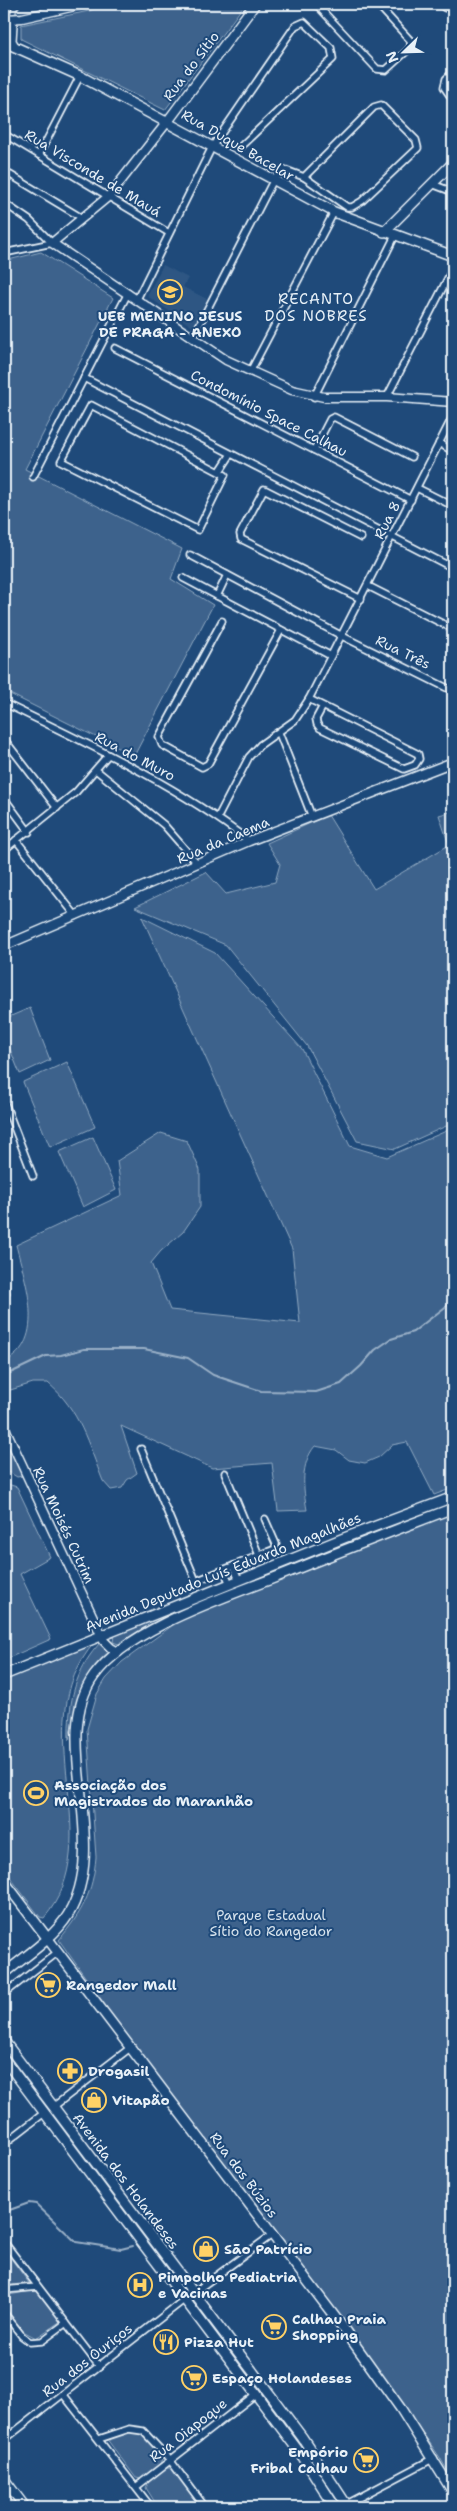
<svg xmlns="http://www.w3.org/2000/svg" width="457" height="2511" font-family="'Shantell Sans',sans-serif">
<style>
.built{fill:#2e5683}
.green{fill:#3c628c;stroke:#92aac2}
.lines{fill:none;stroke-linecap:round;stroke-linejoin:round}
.stream{stroke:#9ab0c7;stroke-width:2}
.minor-casing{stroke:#e8f1f8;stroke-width:9}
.tertiary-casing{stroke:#e8f1f8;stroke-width:11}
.secondary-casing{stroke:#e8f1f8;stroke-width:12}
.primary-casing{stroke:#e8f1f8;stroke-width:12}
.minor{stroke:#1f4a7a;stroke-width:5.5}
.tertiary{stroke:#1f4a7a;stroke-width:8}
.secondary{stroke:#1f4a7a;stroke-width:9}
.primary{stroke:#1f4a7a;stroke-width:9}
.labels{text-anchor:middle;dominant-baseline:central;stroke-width:4;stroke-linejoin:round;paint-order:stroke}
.street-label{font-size:14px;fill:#e8f1f8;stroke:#1f4a7a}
.poi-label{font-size:14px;font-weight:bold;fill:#e8f1f8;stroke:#1f4a7a;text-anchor:start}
.park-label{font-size:14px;fill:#d7e3ed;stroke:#1f4a7a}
.neighbourhood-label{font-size:15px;letter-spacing:1px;fill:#e8f1f8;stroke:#1f4a7a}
</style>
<rect width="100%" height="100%" fill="#1f4a7a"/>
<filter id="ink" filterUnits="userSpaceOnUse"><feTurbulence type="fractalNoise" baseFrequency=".02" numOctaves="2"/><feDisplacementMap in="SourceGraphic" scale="10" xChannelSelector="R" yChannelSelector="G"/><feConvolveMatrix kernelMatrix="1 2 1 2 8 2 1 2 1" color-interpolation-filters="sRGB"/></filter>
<g filter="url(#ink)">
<!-- built -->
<polygon class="built" points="163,265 188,278 183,287 207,299 193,327 147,296"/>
<!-- green -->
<g class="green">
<polygon points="107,4 245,4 165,110 21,39 21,25 89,11"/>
<polygon points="41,252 113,298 25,469 182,549 171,579 213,605 134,756 4,691 4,261"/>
<polygon points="453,811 453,1123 395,1149 357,1141 307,1046 226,945 135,907 206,872 226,894 275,882 280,864 267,843 328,815 374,889 449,845 439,815"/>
<path d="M 142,917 L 215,953 L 302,1049 L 350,1146 L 387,1157 L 453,1128 L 453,1488 L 434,1495 L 407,1442 L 392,1445 L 379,1457 L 365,1463 L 349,1460 L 336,1450 L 315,1446 C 300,1464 303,1488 307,1510 L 278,1511 L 272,1463 L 212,1468 L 121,1426 L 137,1473 L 127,1480 L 122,1488 L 111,1490 L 103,1481 C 88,1444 80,1410 48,1383 L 33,1383 L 4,1392 L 4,1362 C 48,1342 25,1281 16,1245 L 122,1195 L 117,1161 L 161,1133 L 187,1141 L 200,1170 L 200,1207 L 183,1232 L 161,1251 L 151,1263 L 170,1310 L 300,1323 L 292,1249 Z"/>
<polygon points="30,1008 50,1060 20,1074 4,1034 4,1019"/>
<polygon points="67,1062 95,1127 50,1147 23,1082"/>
<polygon points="93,1137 116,1190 83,1207 59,1152"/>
<polygon points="4,1438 23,1476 17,1477 4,1469"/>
<polygon points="4,1483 17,1487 50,1557 20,1574 51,1639 4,1660"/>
<path d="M 453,1511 L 453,2480 L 439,2456 L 324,2294 L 134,2046 L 59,1940 C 82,1912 93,1893 96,1857 L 87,1729 L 97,1694 L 106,1679 L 122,1662 L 180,1620 Z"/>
<polygon points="161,1617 163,1619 121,1645 113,1642 114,1636"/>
<path d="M 102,1641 L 109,1652 C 82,1676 75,1706 69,1740 C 68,1703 75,1668 102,1641 Z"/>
<path d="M 94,1643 C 23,1727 111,1840 44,1918 L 40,1917 L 4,1869 L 4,1678 Z"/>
<polygon points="4,2249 29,2283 4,2286"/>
<polygon points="36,2290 61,2321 36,2338 23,2331 4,2306 9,2295"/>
<polygon points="135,2431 143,2434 163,2456 160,2464 141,2479 136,2478 106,2438"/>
<polygon points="166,2468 173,2468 201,2507 158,2507 146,2488 149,2481"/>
</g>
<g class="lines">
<!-- stream -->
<g class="stream">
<polyline points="16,12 20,4"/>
<polyline points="4,1376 46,1356 61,1355 84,1349 144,1349 188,1358 213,1375 261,1391 316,1392 341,1384 361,1366 375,1350 391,1339 413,1332 453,1301"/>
<polyline points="4,2212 29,2203 36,2204 76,2242 121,2249 133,2246"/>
</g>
<defs>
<g id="minor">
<polyline points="316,4 377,69 386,70 408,50 411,46 410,40 377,4"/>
<polyline points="440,4 445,8 453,6"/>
<polyline points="453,72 446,79 444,87 453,100"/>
<polygon points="381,105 416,140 418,148 362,201 352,207 347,207 304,177 374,107"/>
<polyline points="4,134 169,233"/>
<polyline points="39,155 80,76"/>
<polyline points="4,171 82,218"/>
<polyline points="432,184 453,192"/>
<polyline points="4,203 29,220 52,243"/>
<polyline points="4,253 52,243"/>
<polyline points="137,299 212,147 295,26 304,22 331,48 333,59 239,148"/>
<polyline points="193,337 273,181 283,169 304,177"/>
<polyline points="115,348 411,500"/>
<polyline points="250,372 334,212"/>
<polyline points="84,378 453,568"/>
<polyline points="314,397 395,236"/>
<polyline points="387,397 453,268"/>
<polygon points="91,405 225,475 198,530 61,461"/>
<polyline points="439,443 453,451"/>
<polyline points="314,450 330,419 334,417 412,457"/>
<polyline points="220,471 231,454"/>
<polyline points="33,477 128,293"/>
<polyline points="417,488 453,506"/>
<polyline points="190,555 342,636 453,691"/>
<polyline points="183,578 331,656"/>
<polyline points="368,586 453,629"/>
<polyline points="217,596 227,575"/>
<polyline points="361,599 241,539 240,534 264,489 361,538"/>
<polyline points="222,621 159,737 162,745 202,767 208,764 281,630"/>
<polyline points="309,699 418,754 419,759 415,765 404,769 320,728 317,724 316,719 323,706"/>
<path d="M 4,703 C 88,744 175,784 249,841"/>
<polyline points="279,733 312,817"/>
<polyline points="4,739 57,808"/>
<polyline points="96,770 164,825 197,863"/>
<polyline points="4,798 29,832"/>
<polyline points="218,817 249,757 260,745 295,720 309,699 453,416"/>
<polyline points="16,840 76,916"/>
<polyline points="4,850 76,792 108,755"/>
<polyline points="4,1101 33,1176"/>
<polyline points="4,1283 6,1293 4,1296"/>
<polyline points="141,1449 196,1581 275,1549 276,1544 265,1519"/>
<polyline points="225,1473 259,1555"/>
<polyline points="233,1566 239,1580"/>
<polyline points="224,1570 230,1584"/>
<polyline points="4,1994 58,1952"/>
<polyline points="53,2107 130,2048"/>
<polyline points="4,2144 44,2113"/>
<polyline points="4,2242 99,2366"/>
<polyline points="4,2290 38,2287"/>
<polyline points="193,2293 273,2234"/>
<polyline points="4,2313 22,2336 30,2342 42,2341 66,2323"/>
<polyline points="63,2394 151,2507"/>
<polyline points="99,2439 129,2429 143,2431 170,2460 205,2507"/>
<polyline points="4,2440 185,2299"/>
<polyline points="136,2487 256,2394"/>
<polyline points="347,2504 434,2458"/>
</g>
<g id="tertiary">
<polyline points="4,16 8,4"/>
<polyline points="6,19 22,18 84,4"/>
<polyline points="168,121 109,196 52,243 226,360 292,390 324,397 387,397 453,402"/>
<polyline points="4,946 249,841 453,762"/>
<polyline points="4,1426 104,1641 111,1648 118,1652"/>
</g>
<g id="secondary">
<polyline points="4,18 12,25 11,41 14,46"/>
<polyline points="4,42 80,76 334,212 453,256"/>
<polyline points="168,121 255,4"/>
<polyline points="384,232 453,163"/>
<polyline points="4,1881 341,2325 401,2409 453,2492"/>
<polyline points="4,2479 25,2507"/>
</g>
<g id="primary">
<polyline points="4,1675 344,1538 453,1497"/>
<path d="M 4,1974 C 25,1956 53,1939 68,1915 C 112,1843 49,1738 94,1676 C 128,1629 220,1599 274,1578 C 333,1554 393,1531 453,1508"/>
<polyline points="4,2041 302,2437 348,2507"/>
<polyline points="4,2059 303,2457 335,2507"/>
</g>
</defs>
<!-- minor casing -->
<use href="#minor" class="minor-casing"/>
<!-- tertiary casing -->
<use href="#tertiary" class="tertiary-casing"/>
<!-- secondary casing -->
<use href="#secondary" class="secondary-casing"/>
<!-- primary casing -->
<use href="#primary" class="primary-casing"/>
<!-- minor -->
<use href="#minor" class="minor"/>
<!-- tertiary -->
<use href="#tertiary" class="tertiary"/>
<!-- secondary -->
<use href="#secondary" class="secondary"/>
<!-- primary -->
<use href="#primary" class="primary"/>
</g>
</g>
<!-- icons -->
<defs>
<symbol id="school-ring" viewBox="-11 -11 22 22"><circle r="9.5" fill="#1f4a7a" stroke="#ffd166" stroke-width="1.5"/><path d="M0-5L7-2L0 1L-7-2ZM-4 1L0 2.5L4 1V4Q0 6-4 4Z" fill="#ffd166"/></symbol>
<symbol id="stadium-ring" viewBox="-11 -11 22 22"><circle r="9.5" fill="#1f4a7a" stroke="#ffd166" stroke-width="1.5"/><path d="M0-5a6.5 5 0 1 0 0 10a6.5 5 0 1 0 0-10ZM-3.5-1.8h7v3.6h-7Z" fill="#ffd166"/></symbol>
<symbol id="supermarket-ring" viewBox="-11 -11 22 22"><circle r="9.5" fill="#1f4a7a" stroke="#ffd166" stroke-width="1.5"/><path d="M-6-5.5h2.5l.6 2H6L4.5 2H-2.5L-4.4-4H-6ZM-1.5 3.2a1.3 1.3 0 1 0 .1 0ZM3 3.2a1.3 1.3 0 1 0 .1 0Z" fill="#ffd166"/></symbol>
<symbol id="pharmacy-ring" viewBox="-11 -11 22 22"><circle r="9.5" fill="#1f4a7a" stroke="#ffd166" stroke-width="1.5"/><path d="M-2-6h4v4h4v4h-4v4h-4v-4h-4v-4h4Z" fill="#ffd166"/></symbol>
<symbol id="shop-ring" viewBox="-11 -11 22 22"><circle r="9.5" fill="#1f4a7a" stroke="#ffd166" stroke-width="1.5"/><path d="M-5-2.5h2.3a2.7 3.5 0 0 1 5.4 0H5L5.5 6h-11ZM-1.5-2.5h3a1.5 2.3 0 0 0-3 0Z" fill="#ffd166"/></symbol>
<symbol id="hospital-ring" viewBox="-11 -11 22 22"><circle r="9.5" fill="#1f4a7a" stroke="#ffd166" stroke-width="1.5"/><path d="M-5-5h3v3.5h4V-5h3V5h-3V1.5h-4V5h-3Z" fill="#ffd166"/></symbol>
<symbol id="restaurant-ring" viewBox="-11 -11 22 22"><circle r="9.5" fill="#1f4a7a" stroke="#ffd166" stroke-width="1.5"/><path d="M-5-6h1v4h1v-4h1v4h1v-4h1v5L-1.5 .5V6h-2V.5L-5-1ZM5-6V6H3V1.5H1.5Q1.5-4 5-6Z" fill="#ffd166"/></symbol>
</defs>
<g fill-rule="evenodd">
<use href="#school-ring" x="156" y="278" width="28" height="28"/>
<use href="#stadium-ring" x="22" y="1779" width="28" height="28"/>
<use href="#supermarket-ring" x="34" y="1971" width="28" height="28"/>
<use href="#pharmacy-ring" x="56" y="2057" width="28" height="28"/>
<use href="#shop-ring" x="80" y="2086" width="28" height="28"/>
<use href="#shop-ring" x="192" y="2235" width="28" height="28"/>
<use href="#hospital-ring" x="126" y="2271" width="28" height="28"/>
<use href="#supermarket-ring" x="260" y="2313" width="28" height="28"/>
<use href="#restaurant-ring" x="152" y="2328" width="28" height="28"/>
<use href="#supermarket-ring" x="180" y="2364" width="28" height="28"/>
<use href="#supermarket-ring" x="352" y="2446" width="28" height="28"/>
</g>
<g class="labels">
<!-- street labels -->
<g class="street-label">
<text transform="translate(191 66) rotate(-53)">Rua do Sítio</text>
<text transform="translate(238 145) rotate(30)">Rua Duque Bacelar</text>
<text transform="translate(93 173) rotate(31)">Rua Visconde de Mauá</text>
<text transform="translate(269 413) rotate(27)">Condomínio Space Calhau</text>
<text transform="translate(387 520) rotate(-63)">Rua 8</text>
<text transform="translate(403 652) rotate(26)">Rua Três</text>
<text transform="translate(135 756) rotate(28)">Rua do Muro</text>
<text transform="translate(223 840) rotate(-23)">Rua da Caema</text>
<text transform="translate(64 1525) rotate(65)">Rua Moisés Cutrim</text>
<text transform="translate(223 1572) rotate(-22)">Avenida Deputado Luís Eduardo Magalhães</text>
<text transform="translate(244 2175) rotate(53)">Rua dos Búzios</text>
<text transform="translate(126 2181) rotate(53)">Avenida dos Holandeses</text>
<text transform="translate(87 2360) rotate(-38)">Rua dos Ouriços</text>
<text transform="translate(188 2430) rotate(-38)">Rua Oiapoque</text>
</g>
<!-- poi labels -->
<g class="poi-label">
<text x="170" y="316" text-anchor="middle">UEB MENINO JESUS<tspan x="170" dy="16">DE PRAGA - ANEXO</tspan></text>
<text x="54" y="1785">Associação dos<tspan x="54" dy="16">Magistrados do Maranhão</tspan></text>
<text x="66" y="1985">Rangedor Mall</text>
<text x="88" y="2071">Drogasil</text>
<text x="112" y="2100">Vitapão</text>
<text x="224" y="2249">São Patrício</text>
<text x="158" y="2277">Pimpolho Pediatria<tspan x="158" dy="16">e Vacinas</tspan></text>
<text x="292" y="2319">Calhau Praia<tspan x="292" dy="16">Shopping</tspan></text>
<text x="184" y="2342">Pizza Hut</text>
<text x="212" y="2378">Espaço Holandeses</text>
<text x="348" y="2452" text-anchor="end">Empório<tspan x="348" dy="16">Fribal Calhau</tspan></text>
</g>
<!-- park labels -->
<g class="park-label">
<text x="271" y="1915">Parque Estadual<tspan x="271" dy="16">Sítio do Rangedor</tspan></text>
</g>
<!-- neighbourhood labels -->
<g class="neighbourhood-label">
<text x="316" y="299">RECANTO<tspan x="316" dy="17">DOS NOBRES</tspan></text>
</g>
</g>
<!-- margin -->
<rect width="457" height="2511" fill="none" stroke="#1f4a7a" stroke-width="20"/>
<rect x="10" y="10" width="437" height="2491" fill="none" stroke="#e8f1f8" stroke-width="2" filter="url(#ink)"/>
<!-- north arrow -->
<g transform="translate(404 52) rotate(247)" stroke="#1f4a7a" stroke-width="4" paint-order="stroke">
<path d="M0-4L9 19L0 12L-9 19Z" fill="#e8f1f8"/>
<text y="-8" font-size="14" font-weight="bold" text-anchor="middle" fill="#e8f1f8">N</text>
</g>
</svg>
